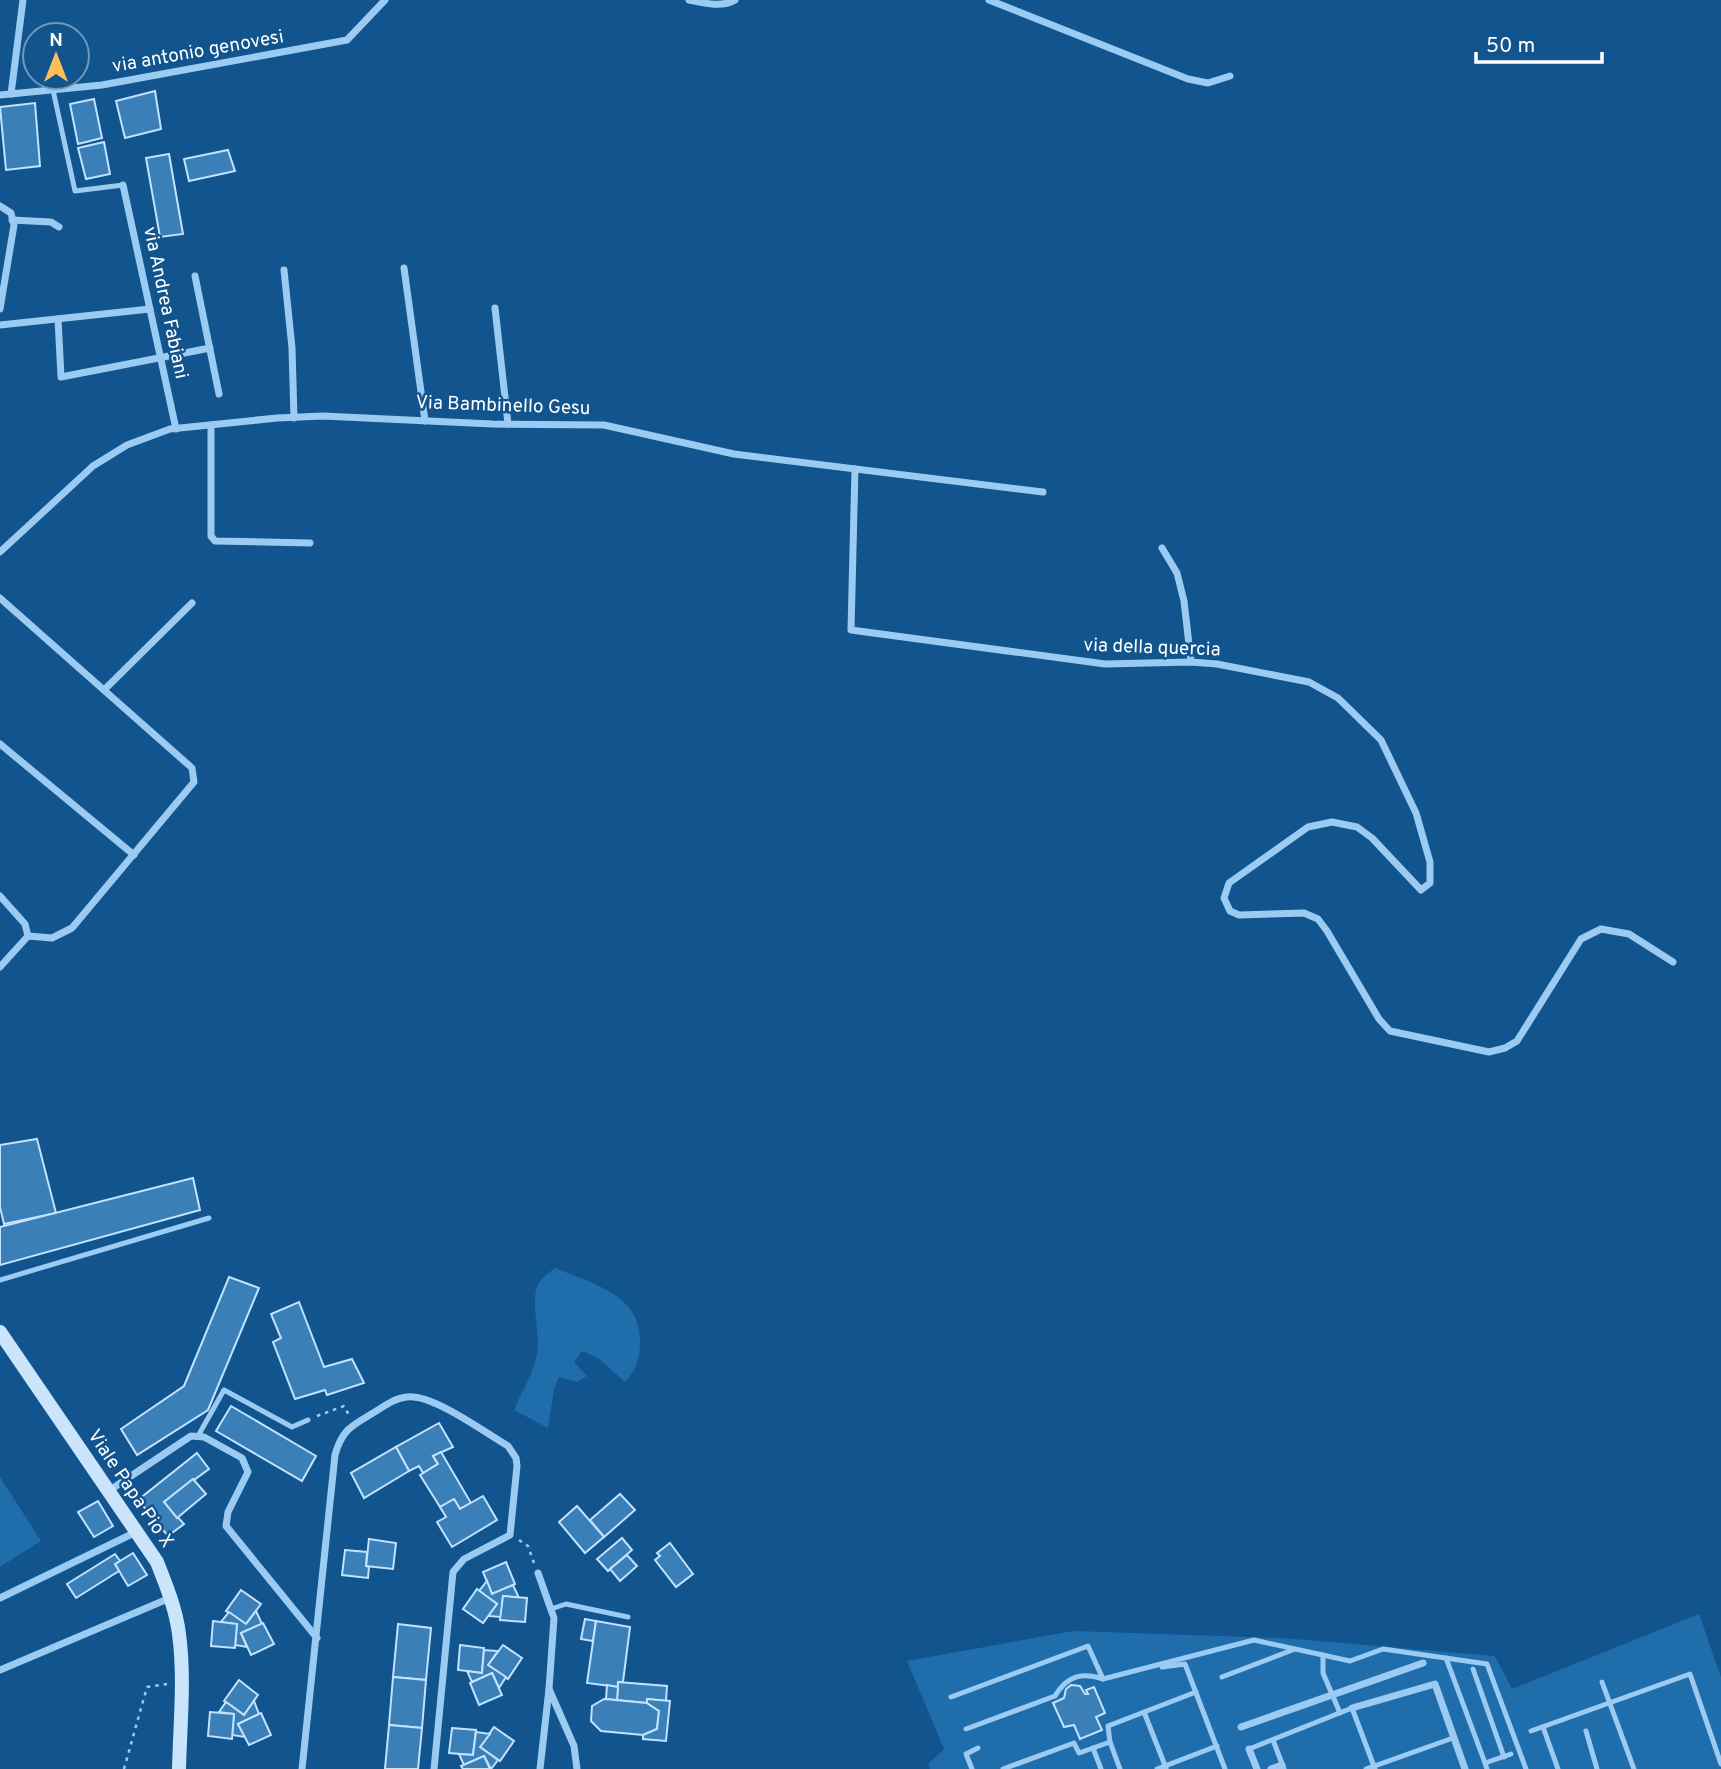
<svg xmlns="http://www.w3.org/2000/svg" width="1721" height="1769" font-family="Overpass,sans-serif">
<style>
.green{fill:#206dac}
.building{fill:#3a7fb8;stroke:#c2e2fd;stroke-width:2}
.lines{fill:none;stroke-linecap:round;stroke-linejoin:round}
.path{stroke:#9bcbf2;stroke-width:2.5;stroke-dasharray:3.5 5;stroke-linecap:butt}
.lane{stroke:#9bcbf2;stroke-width:5}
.street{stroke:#9bcbf2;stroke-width:7}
.secondary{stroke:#cae4fc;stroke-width:14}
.labels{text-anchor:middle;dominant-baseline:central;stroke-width:5;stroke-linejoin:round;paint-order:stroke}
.street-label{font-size:19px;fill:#fff;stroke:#11548e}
</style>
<rect width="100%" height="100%" fill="#11548e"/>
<!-- green -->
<g class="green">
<path d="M 555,1268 C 591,1283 642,1295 640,1342 C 640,1360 636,1369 625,1382 L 598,1358 L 582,1351 L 574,1362 L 587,1376 L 577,1382 L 559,1377 L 554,1389 L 548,1428 L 514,1410 C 522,1391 533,1374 537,1354 C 541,1333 529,1299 539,1283 C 542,1277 550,1272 555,1268 Z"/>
<polygon points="0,1477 41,1541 0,1567"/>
<polygon points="1699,1614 1721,1677 1721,1769 930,1769 928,1764 944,1749 907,1661 1073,1631 1282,1638 1495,1656 1512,1689"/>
</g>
<!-- building -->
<g class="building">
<polygon points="155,91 161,129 125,138 116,101"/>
<polygon points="94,99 102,138 78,144 70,104"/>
<polygon points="35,103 40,166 6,170 0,107"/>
<polygon points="104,142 110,174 86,179 78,148"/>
<polygon points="228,150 235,171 189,181 184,159"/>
<polygon points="169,154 183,234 160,237 146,158"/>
<polygon points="37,1139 56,1213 4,1224 0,1207 0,1145"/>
<polygon points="193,1178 200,1210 0,1265 0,1227"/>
<polygon points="229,1277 259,1288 208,1410 137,1455 121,1429 184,1386"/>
<polygon points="299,1302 324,1367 352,1359 364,1383 327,1395 325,1390 295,1399 273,1342 281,1338 271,1314"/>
<polygon points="231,1406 316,1456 302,1481 216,1431"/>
<polygon points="439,1423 453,1447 433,1456 438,1464 423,1473 419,1466 409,1471 396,1447"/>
<polygon points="396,1447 409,1471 364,1498 351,1473"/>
<polygon points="441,1452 471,1503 460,1509 454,1499 440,1507 420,1475 438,1464 433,1456"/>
<polygon points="197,1453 209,1469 164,1502 184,1524 168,1536 138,1500"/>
<polygon points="193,1479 206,1494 177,1518 164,1502"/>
<polygon points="620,1494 635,1510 604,1537 590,1520"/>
<polygon points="483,1496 497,1520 452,1547 437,1522 446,1517 440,1507 454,1499 460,1509"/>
<polygon points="98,1501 113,1526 94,1537 78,1512"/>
<polygon points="577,1506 604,1537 585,1553 559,1522"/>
<polygon points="622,1538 632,1550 608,1571 597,1559"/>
<polygon points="369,1539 396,1543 393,1569 366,1566"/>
<polygon points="670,1543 693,1574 676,1587 655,1560 660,1556 657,1553"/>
<polygon points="345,1550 367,1552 366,1566 369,1567 368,1578 342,1575"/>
<polygon points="133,1553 147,1575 128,1586 115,1564"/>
<polygon points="115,1554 120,1561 115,1564 119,1571 76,1598 67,1584"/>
<polygon points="627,1555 637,1566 620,1581 610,1569"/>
<polygon points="506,1562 515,1584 492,1594 483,1572"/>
<polygon points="487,1581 492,1594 513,1585 519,1598 503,1596 501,1617 488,1616 497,1604 479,1591"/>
<polygon points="477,1589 497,1604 483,1623 463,1609"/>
<polygon points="241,1590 261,1604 246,1624 226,1611"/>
<polygon points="503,1596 527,1598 525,1622 500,1620"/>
<polygon points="256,1611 262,1624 241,1633 247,1647 235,1645 237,1624 221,1622 229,1612 246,1624"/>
<polygon points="585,1619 596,1621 593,1641 581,1639"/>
<polygon points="213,1621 237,1624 235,1648 211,1646"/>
<polygon points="596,1621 630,1627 623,1682 618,1682 618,1687 587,1683"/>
<polygon points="263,1623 274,1644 251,1655 241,1633"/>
<polygon points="398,1624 431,1628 426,1680 393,1677"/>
<polygon points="460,1645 484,1648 482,1673 458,1670"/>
<polygon points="503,1645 522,1658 508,1679 488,1665"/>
<polygon points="484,1650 498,1651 488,1665 506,1677 499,1688 492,1673 472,1682 467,1671 482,1673"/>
<polygon points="492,1673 502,1695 479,1705 470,1683"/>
<polygon points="393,1677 426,1680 422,1728 389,1725"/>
<polygon points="239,1680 258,1695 244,1715 224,1701"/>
<polygon points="618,1682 667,1686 666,1701 647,1699 647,1703 617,1700"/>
<polygon points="607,1685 618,1687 617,1700 606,1699"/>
<polygon points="1071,1685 1080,1686 1085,1694 1088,1694 1086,1690 1094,1687 1105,1713 1096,1717 1102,1730 1080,1739 1074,1725 1064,1727 1053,1703 1064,1698 1066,1689"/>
<polygon points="604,1699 647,1703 659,1711 657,1729 643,1735 601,1731 591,1721 592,1706"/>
<polygon points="647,1699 670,1701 666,1741 643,1739 643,1735 657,1729 659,1711 647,1703"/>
<polygon points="254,1701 259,1714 238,1724 245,1737 232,1735 234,1714 219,1712 226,1702 244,1715"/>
<polygon points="210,1712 234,1714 232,1739 208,1736"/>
<polygon points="261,1713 271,1735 249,1745 238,1724"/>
<polygon points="389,1725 422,1728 418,1769 385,1769"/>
<polygon points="494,1727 514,1741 500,1761 480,1747"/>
<polygon points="452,1728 476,1730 473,1755 449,1753"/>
<polygon points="476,1732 490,1734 480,1747 498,1760 491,1769 484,1756 464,1765 459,1754 473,1755"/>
<polygon points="484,1756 490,1769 463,1769 461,1766"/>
</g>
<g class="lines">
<!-- path -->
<g class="path">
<polyline points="317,1416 344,1406 349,1415"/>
<polyline points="519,1540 528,1546 534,1563"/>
<polyline points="124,1769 147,1687 167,1684"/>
</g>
<!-- lane -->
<g class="lane">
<polyline points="53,90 75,191 123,185"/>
<polyline points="0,1280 209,1218"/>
<polyline points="198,1436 224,1390 292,1427 308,1420"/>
<polyline points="551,1609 566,1604 628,1617"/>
<polyline points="1323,1655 1323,1673 1340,1713"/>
<polyline points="1446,1658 1485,1763"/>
<polyline points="1162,1667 1185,1664 1225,1769"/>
<polyline points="1473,1669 1504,1757"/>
<polyline points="1222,1677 1295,1649"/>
<polyline points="1602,1682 1634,1769"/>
<polyline points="951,1697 1088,1646 1103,1679"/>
<polyline points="1144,1712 1166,1768"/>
<polyline points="1543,1727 1558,1769"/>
<path d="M 966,1729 L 1055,1696 C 1067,1676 1081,1672 1103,1679 L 1254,1640 L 1350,1661 L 1383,1649 L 1487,1664 L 1526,1769"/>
<polyline points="1531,1731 1690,1674 1721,1764"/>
<polyline points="1586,1731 1597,1769"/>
<polyline points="1273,1740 1284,1769"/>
<polyline points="1110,1742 1120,1769"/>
<polyline points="1093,1748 1101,1769"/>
<polyline points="1249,1749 1352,1708 1375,1769"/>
<polyline points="972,1769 966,1754 978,1748"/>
<polyline points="1003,1769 1074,1743 1079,1753 1110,1742 1108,1726 1196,1692"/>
<polyline points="1157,1769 1217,1746"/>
<polyline points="1366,1769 1453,1738"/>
<polyline points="1487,1769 1485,1763 1511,1754"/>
</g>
<!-- street -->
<g class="street">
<path d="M 689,0 C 703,3 722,8 735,0"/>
<polyline points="989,0 1188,79 1208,83 1230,76"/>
<polyline points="11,94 23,0"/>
<polyline points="0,95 102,85 347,40 385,0"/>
<polyline points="123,185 176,429"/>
<polyline points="0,206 11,213 14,225 0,309"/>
<polyline points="12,220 51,222 59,227"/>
<polyline points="404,268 425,421"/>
<polyline points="284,270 292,348 294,418"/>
<polyline points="195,276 219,394"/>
<polyline points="495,308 508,424"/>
<polyline points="58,319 61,377 210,348"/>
<polyline points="0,325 150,309"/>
<polyline points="211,425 211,536 215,541 310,543"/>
<polyline points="855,469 851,630 1105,664 1191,662 1217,664 1309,682 1338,698 1381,740 1416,813 1430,862 1430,883 1421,890 1372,838 1357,827 1332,822 1308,827 1229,883 1224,898 1230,911 1239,915 1304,913 1318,919 1327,931 1379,1019 1390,1031 1489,1052 1505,1048 1517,1041 1581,939 1601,929 1629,934 1673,962"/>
<polyline points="1162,548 1177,573 1184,601 1191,662"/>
<polyline points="0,552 93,466 127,445 170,429 277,418 323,416 492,424 604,425 734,454 1043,492"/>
<polyline points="0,598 192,768 194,782 72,928 52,938 28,936"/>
<polyline points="104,690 192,603"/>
<polyline points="0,744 134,855"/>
<polyline points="0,896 25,924 28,936 0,967"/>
<polyline points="110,1490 191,1436 204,1437 242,1458 248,1472 228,1512 226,1526 317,1638"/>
<polyline points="538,1573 554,1618 549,1689"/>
<polyline points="0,1598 136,1532"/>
<polyline points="0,1670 170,1598"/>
<polyline points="1352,1708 1435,1684 1465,1769"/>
<polyline points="1241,1727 1423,1663"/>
<polyline points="1249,1749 1257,1769"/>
<path d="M 302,1769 L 335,1455 C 342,1430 351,1426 373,1413 C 383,1407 394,1398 407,1397 C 433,1394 484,1432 508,1446 L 516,1458 L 517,1466 L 510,1535 L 464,1559 L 453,1572 L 434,1769"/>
<polyline points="540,1769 549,1689 574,1746 577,1769"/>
<polyline points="1271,1769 1282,1765"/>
</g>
<!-- secondary -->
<path class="secondary" d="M 0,1332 L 157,1562 C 166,1585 176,1609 179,1634 C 185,1678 180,1725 179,1769"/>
</g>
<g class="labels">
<!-- street labels -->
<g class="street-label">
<text transform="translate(198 52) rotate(-10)">via antonio genovesi</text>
<text transform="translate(165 303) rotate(78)">via Andrea Fabiani</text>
<text transform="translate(503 406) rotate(2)">Via Bambinello Gesu</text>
<text transform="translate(1152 648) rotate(2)">via della quercia</text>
<text transform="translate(130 1489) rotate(56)">Viale Papa Pio X</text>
</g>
</g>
<!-- north arrow -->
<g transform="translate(56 56)"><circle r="33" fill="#11548e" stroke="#7098bb" stroke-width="2"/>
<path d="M0-5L12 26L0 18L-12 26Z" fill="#ffc05c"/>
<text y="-10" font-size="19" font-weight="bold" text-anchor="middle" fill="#ffffff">N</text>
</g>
<!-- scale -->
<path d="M1476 52v10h126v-10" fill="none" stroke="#ffffff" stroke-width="3.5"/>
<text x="1486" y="52" font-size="21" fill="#ffffff" stroke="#11548e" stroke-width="5" paint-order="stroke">50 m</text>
</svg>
